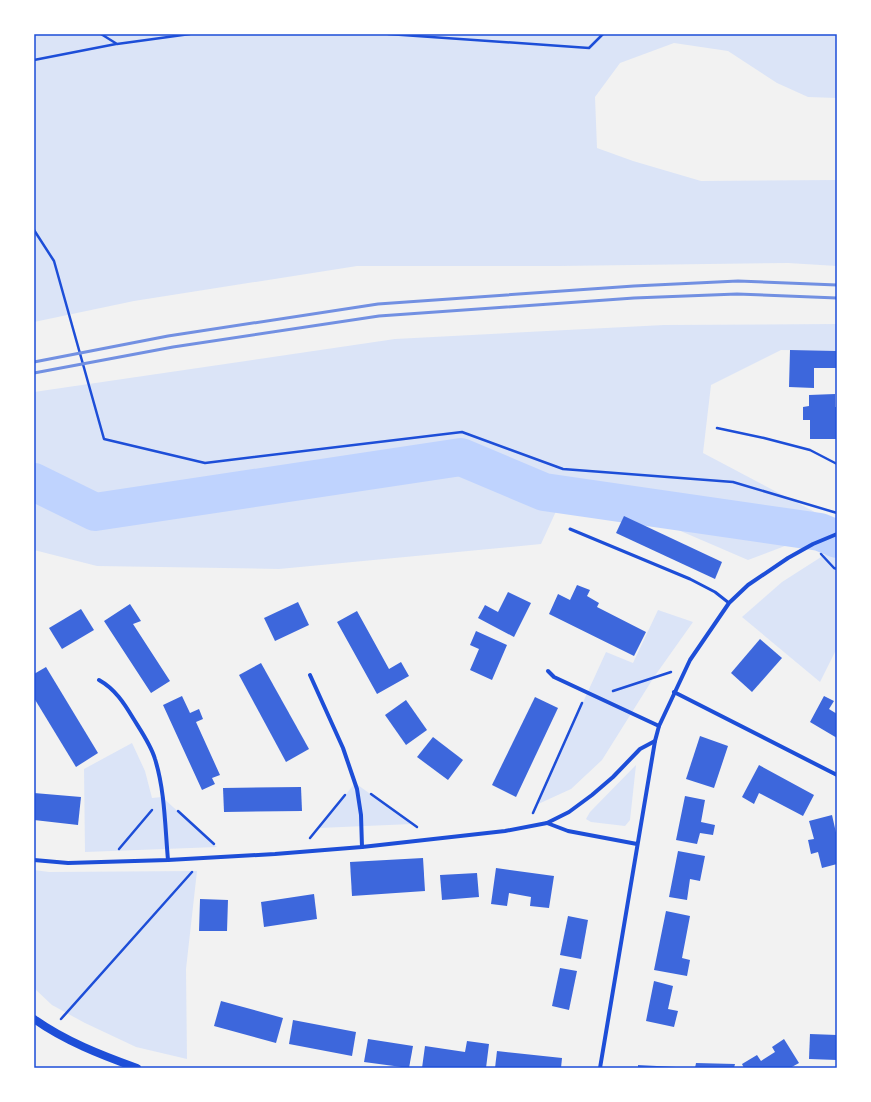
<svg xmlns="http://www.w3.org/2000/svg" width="871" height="1102" font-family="Lato,sans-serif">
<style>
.green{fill:#dbe4f7}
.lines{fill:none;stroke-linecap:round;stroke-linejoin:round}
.river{stroke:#bfd3fe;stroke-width:38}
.building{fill:#3d67dc}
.path{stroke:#1d4ed8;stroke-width:2.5}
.service{stroke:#1d4ed8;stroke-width:3}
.minor{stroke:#1d4ed8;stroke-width:4}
.secondary{stroke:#1d4ed8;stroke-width:8}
.rail{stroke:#7290e2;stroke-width:3}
.neatline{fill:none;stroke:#1d4ed8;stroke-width:1.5}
</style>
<rect width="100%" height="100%" fill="#f2f2f2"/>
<!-- green -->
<g class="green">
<polygon points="34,34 837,34 837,98 808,97 777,83 728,51 674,43 620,63 595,97 597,148 633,161 701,181 837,180 837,266 788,263 559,266 357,266 134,301 34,322"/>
<polygon points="837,324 837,351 781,350 711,385 703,453 828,519 832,528 748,560 569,483 541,544 279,569 97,566 34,550 34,392 395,339 664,325"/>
<polygon points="832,550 837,552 837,648 820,682 742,617 782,582"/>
<polygon points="658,610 693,622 654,677 602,760 571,789 536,805 606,652 633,663"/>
<polygon points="132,743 145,771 152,798 162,797 217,847 85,852 84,769"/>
<polygon points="636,765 630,820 625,826 591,822 586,819 590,812"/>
<polygon points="355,783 412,824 319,828"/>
<polygon points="34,870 49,872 197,871 186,969 187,1059 136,1047 85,1023 52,1005 34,988"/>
</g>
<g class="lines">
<!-- river -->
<polyline class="river" points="34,482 95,512 461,457 544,492 820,532 837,539"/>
</g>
<!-- building -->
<g class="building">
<polygon points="790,350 837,351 837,368 814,368 814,388 789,387"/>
<polygon points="835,394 835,407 837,407 837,439 810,439 810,420 803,420 803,407 809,406 809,395"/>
<polygon points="624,516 722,562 715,579 616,533"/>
<polygon points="577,585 590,590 587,596 599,603 597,607 646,632 634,656 549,614 558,594 570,600"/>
<polygon points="508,592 531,603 514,637 478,618 485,605 498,612"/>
<polygon points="298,602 309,625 275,641 264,618"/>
<polygon points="130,604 141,621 133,624 170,681 151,693 104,621"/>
<polygon points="81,609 94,630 62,649 49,628"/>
<polygon points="357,611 389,669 401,662 409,676 377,694 337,622"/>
<polygon points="476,631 507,645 492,680 470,670 479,649 470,645"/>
<polygon points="760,639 782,658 752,692 731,673"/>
<polygon points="261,663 309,749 286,762 239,675"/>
<polygon points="46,667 98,753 76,767 34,698 34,674"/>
<polygon points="182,696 190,713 199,709 203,719 196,722 220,775 212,778 215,784 202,790 163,705"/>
<polygon points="824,696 834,701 829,709 837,714 837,738 810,722"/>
<polygon points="535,697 558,708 516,797 492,785"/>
<polygon points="406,700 427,730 406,745 385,715"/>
<polygon points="700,736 728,746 714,788 686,779"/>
<polygon points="433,737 463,760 448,780 417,757"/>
<polygon points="759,765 814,795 803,816 759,793 754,804 742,797"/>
<polygon points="301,787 302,811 224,812 223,788"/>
<polygon points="34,793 81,797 78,825 34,820"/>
<polygon points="685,796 705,800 701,822 715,825 713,835 700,833 697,844 676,840"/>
<polygon points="832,815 837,837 837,864 822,868 818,852 811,854 808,840 814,839 809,821"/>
<polygon points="678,851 705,856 700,881 690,879 687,900 669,897"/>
<polygon points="423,858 425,891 352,896 350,862"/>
<polygon points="496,868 554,876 549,908 530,906 531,897 509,893 507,906 491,904"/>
<polygon points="477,873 479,897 442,900 440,875"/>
<polygon points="314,894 317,919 264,927 261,902"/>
<polygon points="200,899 228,900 227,931 199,931"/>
<polygon points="666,911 690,916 682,958 690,960 687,976 654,970"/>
<polygon points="568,916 588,920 581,959 560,955"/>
<polygon points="560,968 577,971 569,1010 552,1006"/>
<polygon points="654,981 673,986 668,1009 678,1011 674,1027 646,1021"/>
<polygon points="221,1001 283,1018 276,1043 214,1026"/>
<polygon points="293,1020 356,1032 352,1056 289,1044"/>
<polygon points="810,1034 837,1035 837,1060 809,1059"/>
<polygon points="368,1039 413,1046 409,1068 364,1062"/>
<polygon points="784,1039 799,1063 790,1068 744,1068 742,1064 757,1055 761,1061 775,1052 772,1047"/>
<polygon points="467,1041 489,1044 486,1068 422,1068 425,1046 465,1052"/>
<polygon points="497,1051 562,1058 561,1068 495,1068"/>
<polygon points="696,1063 735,1064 734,1068 695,1068"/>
<polygon points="638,1065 676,1067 676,1068 638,1068"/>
</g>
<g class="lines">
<!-- path -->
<g class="path">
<polyline points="101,34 117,44 190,34"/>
<polyline points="388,34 589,48 603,34"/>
<polyline points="34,60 116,44"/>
<polyline points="34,230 54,261 104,439 205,463 462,432 563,469 733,482 837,513"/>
<polyline points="717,428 764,438 810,450 837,464"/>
<polyline points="821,554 834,568 837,569"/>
<polyline points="613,691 671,672"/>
<polyline points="371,794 417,827"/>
<polyline points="178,811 214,844"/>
<polyline points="533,813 582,703"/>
<polyline points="310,838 345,795"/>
<polyline points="119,849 152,810"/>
<polyline points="61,1019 192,872"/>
</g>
<!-- service -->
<polyline class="service" points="570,529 690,579 715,592 729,603"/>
<!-- minor -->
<g class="minor">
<polyline points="548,671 554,677 659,726"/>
<polyline points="310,675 343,748 357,789 361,815 362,847"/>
<path d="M 99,680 C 115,689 124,703 133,718 C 141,731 151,745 155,759 C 165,791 165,827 168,860"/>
<polyline points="674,692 837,775"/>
<polyline points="547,823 568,831 637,844"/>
<polyline points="34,860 68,863 168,860 275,854 362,847 505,831 547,823 569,812 592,795 613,777 640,749 655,741"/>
<polyline points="600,1068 655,741 659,726 690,660 729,603 748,585 788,558 813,544 837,534"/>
</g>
<!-- secondary -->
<path class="secondary" d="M 34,1019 C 65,1041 101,1055 137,1068"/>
<!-- rail -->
<g class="rail">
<polyline points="34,362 168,336 378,304 634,286 738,281 837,285"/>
<polyline points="34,373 173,347 379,316 634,298 737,294 837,298"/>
</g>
</g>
<!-- border -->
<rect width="871" height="1102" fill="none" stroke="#ffffff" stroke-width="70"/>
<rect x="35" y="35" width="801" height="1032" class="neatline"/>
</svg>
